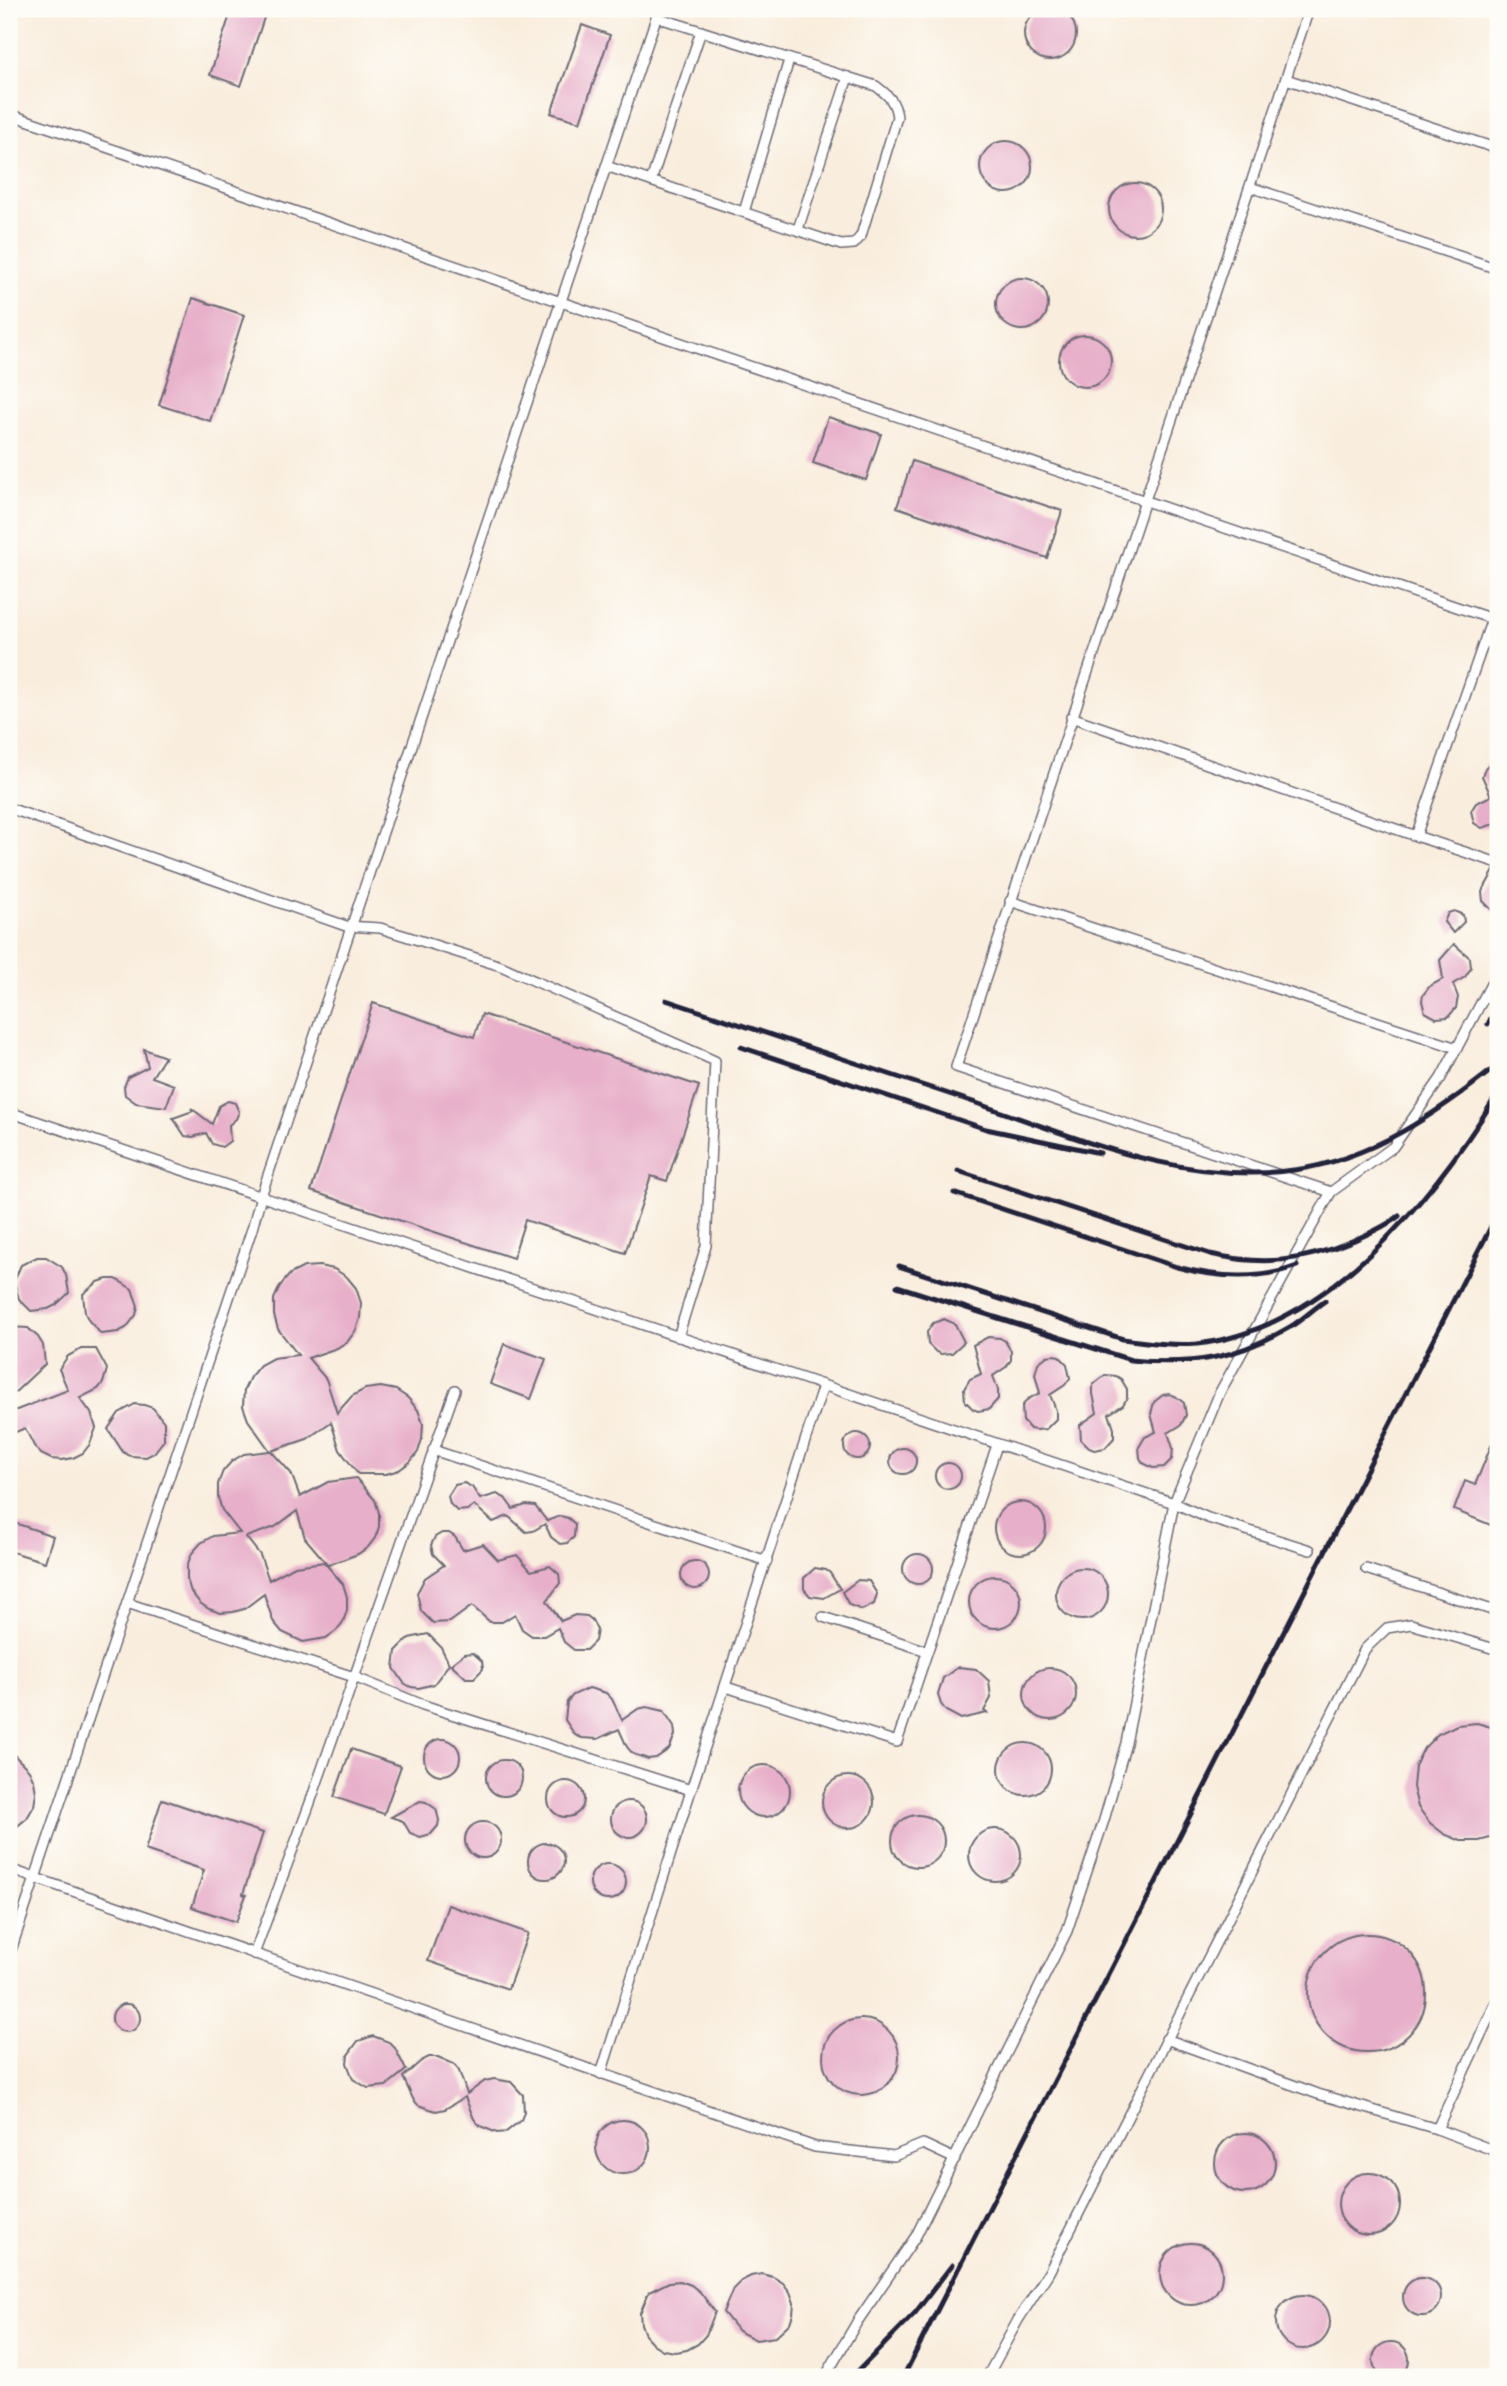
<svg xmlns="http://www.w3.org/2000/svg" width="1507" height="2386" font-family="'IM FELL Great Primer',serif">
<style>
.building{fill:#e7afc9}
.lines{fill:none;stroke-linecap:round;stroke-linejoin:round}
.service-casing{stroke:#6d6974;stroke-width:12}
.service{stroke:#fff;stroke-width:9}
.rail{stroke:#22223b;stroke-width:5}
</style>
<rect width="100%" height="100%" fill="#fdfcf7"/>
<filter id="ink" filterUnits="userSpaceOnUse"><feTurbulence type="fractalNoise" baseFrequency=".0143" numOctaves="2"/><feDisplacementMap in="SourceGraphic" scale="14" xChannelSelector="R" yChannelSelector="G"/><feConvolveMatrix kernelMatrix="1 2 1 2 8 2 1 2 1" color-interpolation-filters="sRGB"/></filter>
<filter id="wash" filterUnits="userSpaceOnUse"><feTurbulence type="fractalNoise" baseFrequency=".00686" numOctaves="4" result="noise"/><feDisplacementMap in="SourceGraphic" scale="28" xChannelSelector="R" yChannelSelector="G"/><feGaussianBlur stdDeviation="1.57" result="paint"/><feColorMatrix in="noise" values="0 0 0 0 0 0 0 0 0 0 0 0 0 0 0 0 0 1.4 0 .05"/><feComposite in="paint" operator="in"/></filter>
<g filter="url(#wash)">
<rect width="100%" height="100%" fill="#f9eddd"/>
<g id="blocks">
<!-- building -->
<g class="building">
<circle cx="1050" cy="34" r="26"/>
<polygon points="232,9 267,9 241,86 210,75"/>
<polygon points="582,25 610,35 580,122 551,113"/>
<circle cx="1006" cy="167" r="26"/>
<circle cx="1135" cy="209" r="26"/>
<circle cx="1022" cy="304" r="26"/>
<polygon points="193,298 244,315 210,421 159,405"/>
<circle cx="1085" cy="361" r="26"/>
<polygon points="828,417 881,434 866,480 813,463"/>
<polygon points="912,461 1062,511 1047,558 897,507"/>
<polygon points="1498,755 1498,817 1494,824 1482,828 1474,823 1471,811 1476,803 1491,796 1482,776 1485,768"/>
<polygon points="1495,869 1498,870 1498,916 1483,901 1482,892"/>
<polygon points="1454,911 1463,915 1464,922 1453,933 1444,922 1448,913"/>
<polygon points="1454,944 1470,958 1471,968 1465,977 1453,984 1458,997 1456,1008 1448,1017 1436,1018 1425,1012 1422,1001 1423,995 1430,986 1443,979 1440,960"/>
<polygon points="373,1003 474,1037 482,1014 699,1086 667,1181 651,1176 625,1253 525,1220 513,1258 311,1191"/>
<polygon points="144,1049 165,1057 152,1077 174,1085 166,1107 136,1103 125,1095 124,1087 128,1077 148,1067"/>
<polygon points="228,1101 235,1103 239,1112 236,1119 229,1125 230,1141 222,1147 212,1144 206,1133 193,1137 185,1136 173,1118 193,1111 191,1108 212,1124 219,1106"/>
<polygon points="37,1257 46,1257 62,1267 66,1275 69,1293 56,1305 48,1309 31,1311 19,1299 14,1281 21,1265"/>
<polygon points="319,1266 334,1269 347,1277 356,1288 361,1303 360,1318 356,1330 348,1341 337,1348 308,1358 326,1379 337,1413 352,1396 365,1389 381,1387 396,1390 408,1398 418,1410 423,1424 422,1439 418,1452 410,1462 399,1470 386,1474 358,1474 340,1450 331,1422 307,1439 271,1451 291,1473 300,1497 328,1482 356,1478 375,1500 379,1513 379,1527 375,1538 368,1547 358,1554 328,1565 305,1538 297,1511 275,1527 246,1537 260,1555 269,1580 295,1566 324,1562 343,1584 347,1597 347,1610 343,1622 336,1631 326,1638 303,1642 282,1632 273,1621 264,1594 244,1609 233,1612 221,1613 209,1609 200,1603 191,1592 187,1579 187,1566 192,1553 201,1543 213,1536 240,1533 222,1510 218,1497 218,1484 223,1471 232,1461 244,1454 270,1451 248,1420 243,1406 244,1390 250,1377 260,1365 273,1358 298,1355 278,1329 274,1315 274,1299 280,1286 290,1274 304,1267"/>
<polygon points="107,1279 116,1279 132,1289 138,1306 136,1315 126,1328 118,1332 101,1334 89,1321 85,1313 83,1294 98,1282"/>
<polygon points="944,1319 955,1324 964,1342 952,1353 941,1354 936,1352 928,1344 927,1332 933,1323"/>
<polygon points="9,1327 28,1328 38,1337 43,1345 45,1364 9,1398"/>
<polygon points="988,1337 1000,1338 1005,1341 1011,1351 1011,1360 1006,1367 993,1376 998,1390 998,1399 989,1409 978,1411 973,1409 965,1401 964,1389 970,1379 981,1374 973,1345"/>
<polygon points="504,1344 546,1359 531,1399 490,1384"/>
<polygon points="81,1349 96,1349 107,1369 103,1383 98,1389 80,1398 91,1413 96,1428 90,1444 83,1453 73,1458 62,1460 51,1459 41,1454 34,1446 25,1428 9,1435 9,1413 68,1390 59,1369 68,1356"/>
<polygon points="1053,1355 1059,1356 1067,1364 1070,1378 1065,1385 1050,1395 1056,1410 1056,1419 1046,1429 1036,1430 1030,1429 1023,1421 1022,1406 1028,1399 1040,1393 1035,1374 1038,1363 1047,1356"/>
<polygon points="1105,1375 1116,1376 1121,1379 1127,1389 1127,1398 1123,1405 1109,1414 1114,1429 1114,1438 1105,1448 1094,1450 1089,1448 1081,1440 1080,1425 1097,1413 1093,1394 1093,1385"/>
<polygon points="1169,1394 1175,1396 1184,1403 1186,1415 1181,1425 1168,1433 1173,1448 1172,1459 1164,1467 1153,1468 1143,1463 1140,1458 1139,1447 1145,1437 1156,1432 1151,1414 1154,1402 1163,1395"/>
<polygon points="135,1404 144,1405 153,1408 164,1422 164,1440 154,1453 146,1457 130,1456 123,1452 108,1429 119,1413"/>
<polygon points="1498,1429 1498,1528 1454,1510 1465,1481 1475,1485"/>
<circle cx="857" cy="1446" r="13"/>
<circle cx="903" cy="1461" r="13"/>
<circle cx="948" cy="1476" r="13"/>
<polygon points="464,1483 472,1487 480,1499 497,1494 505,1498 513,1509 526,1505 535,1506 547,1521 560,1516 568,1518 575,1524 574,1537 567,1543 560,1544 551,1537 545,1524 533,1531 526,1532 508,1516 493,1522 474,1505 467,1510 457,1511 450,1504 448,1496 455,1485"/>
<circle cx="1020" cy="1528" r="26"/>
<polygon points="9,1521 53,1536 45,1562 9,1551"/>
<polygon points="442,1533 449,1533 455,1537 463,1550 483,1544 498,1560 517,1555 531,1571 550,1566 559,1574 560,1583 547,1601 561,1621 575,1615 587,1616 592,1620 597,1630 595,1641 586,1650 574,1650 564,1642 558,1628 544,1636 532,1636 522,1629 515,1614 502,1622 490,1622 472,1606 450,1622 433,1623 421,1611 417,1593 425,1578 444,1565 433,1554 431,1545 435,1537"/>
<circle cx="918" cy="1569" r="15"/>
<circle cx="695" cy="1575" r="14"/>
<circle cx="1082" cy="1594" r="26"/>
<polygon points="815,1568 826,1570 830,1573 840,1589 824,1598 810,1596 804,1589 804,1578"/>
<circle cx="995" cy="1602" r="26"/>
<polygon points="858,1580 869,1581 877,1594 874,1604 862,1610 849,1605 842,1592"/>
<polygon points="428,1634 441,1647 449,1664 434,1684 419,1688 411,1687 404,1683 394,1668 396,1651 409,1638"/>
<polygon points="473,1653 482,1661 483,1669 474,1678 466,1678 451,1664 464,1654"/>
<polygon points="958,1667 976,1669 989,1681 991,1698 984,1711 987,1713 961,1719 946,1711 941,1704 938,1695 943,1678"/>
<circle cx="1050" cy="1694" r="26"/>
<polygon points="589,1688 606,1693 612,1699 622,1720 638,1709 647,1707 664,1711 674,1726 675,1735 669,1749 656,1758 648,1759 633,1754 627,1747 619,1729 598,1739 582,1738 575,1735 565,1720 567,1702 573,1695"/>
<polygon points="1477,1723 1498,1729 1498,1836 1479,1841 1461,1841 1444,1834 1430,1823 1418,1807 1413,1787 1415,1766 1424,1748 1438,1734 1457,1725"/>
<circle cx="442" cy="1757" r="18"/>
<circle cx="1025" cy="1769" r="26"/>
<polygon points="351,1749 401,1766 384,1814 334,1797"/>
<polygon points="9,1750 29,1770 34,1781 36,1793 34,1806 27,1818 9,1833"/>
<circle cx="504" cy="1778" r="18"/>
<circle cx="764" cy="1791" r="26"/>
<circle cx="848" cy="1802" r="26"/>
<circle cx="566" cy="1799" r="18"/>
<polygon points="162,1799 263,1833 243,1894 246,1895 236,1922 192,1907 204,1870 145,1850"/>
<polygon points="420,1801 426,1802 436,1809 439,1820 438,1826 431,1834 420,1837 410,1833 403,1821 391,1817"/>
<circle cx="629" cy="1819" r="18"/>
<circle cx="918" cy="1841" r="26"/>
<circle cx="483" cy="1840" r="18"/>
<circle cx="995" cy="1855" r="26"/>
<circle cx="546" cy="1861" r="18"/>
<circle cx="608" cy="1882" r="18"/>
<polygon points="448,1905 528,1933 508,1989 428,1961"/>
<circle cx="1367" cy="1993" r="59"/>
<circle cx="126" cy="2018" r="14"/>
<circle cx="861" cy="2057" r="38"/>
<polygon points="373,2036 389,2042 395,2048 406,2070 386,2086 368,2088 353,2079 347,2063 348,2055 358,2041"/>
<polygon points="429,2057 438,2057 454,2064 459,2071 467,2094 485,2081 494,2079 511,2082 523,2095 524,2112 521,2120 506,2132 497,2133 480,2126 474,2119 465,2097 445,2109 436,2111 418,2105 413,2099 403,2077 421,2061"/>
<circle cx="623" cy="2147" r="27"/>
<circle cx="1245" cy="2163" r="30"/>
<circle cx="1369" cy="2204" r="31"/>
<circle cx="1191" cy="2274" r="31"/>
<polygon points="762,2274 773,2277 783,2283 790,2292 794,2303 793,2314 790,2323 775,2337 756,2340 738,2331 723,2312 733,2289 741,2281 751,2276"/>
<circle cx="1422" cy="2297" r="19"/>
<polygon points="680,2281 691,2285 700,2292 715,2312 706,2335 698,2344 687,2350 675,2352 663,2350 653,2344 645,2335 641,2324 640,2313 649,2292 669,2282"/>
<circle cx="1303" cy="2322" r="27"/>
<circle cx="1391" cy="2360" r="18"/>
</g>
</g>
</g>
<g filter="url(#ink)">
<use href="#blocks" fill-opacity="0" stroke="#6d6974" stroke-width="2"/>
<g class="lines">
<defs>
<g id="service">
<path d="M 1309,9 C 1192,362 1071,714 956,1067 L 1331,1192 L 1393,1147 L 1441,1078 L 1498,971"/>
<polyline points="1286,79 1498,149"/>
<polyline points="9,114 1498,621"/>
<path d="M 606,166 L 841,245 L 854,244 L 861,236 L 897,117 C 895,101 888,95 876,86 L 656,17"/>
<polyline points="651,181 701,31"/>
<polyline points="1250,187 1498,269"/>
<polyline points="744,212 789,60"/>
<polyline points="798,229 848,77"/>
<polyline points="1492,619 1416,836 1498,863"/>
<polyline points="1071,717 1416,836"/>
<polyline points="9,808 346,926 380,928 501,966 715,1061 706,1246 678,1337"/>
<polyline points="1010,901 1457,1048"/>
<polyline points="9,1112 1174,1503 1126,1743 1104,1820 1067,1931 916,2236 857,2322 825,2377"/>
<polyline points="433,1450 767,1561"/>
<polyline points="1310,1550 1208,1518 1174,1503 1220,1392 1331,1192"/>
<polyline points="1366,1569 1498,1612"/>
<polyline points="127,1603 354,1677 423,1705 691,1790 823,1386"/>
<polyline points="823,1617 927,1651"/>
<polyline points="726,1687 897,1742 997,1445"/>
<polyline points="9,1869 815,2147 894,2156 923,2144 955,2159"/>
<polyline points="254,1954 310,1803 455,1390"/>
<polyline points="9,1956 252,1229 261,1196 659,9"/>
<polyline points="1166,2039 1318,2094 1437,2129 1498,1998"/>
<polyline points="601,2074 691,1790"/>
<polyline points="1437,2129 1498,2152"/>
<polyline points="987,2377 1018,2320 1049,2272 1365,1649 1387,1628 1411,1624 1498,1650"/>
</g>
</defs>
<!-- service casing -->
<use href="#service" class="service-casing"/>
<!-- service -->
<use href="#service" class="service"/>
<!-- rail -->
<g class="rail">
<path d="M 666,1000 C 766,1033 867,1067 967,1100 C 1071,1135 1182,1186 1294,1170 C 1371,1160 1439,1112 1498,1065"/>
<polyline points="1488,1024 1498,1004"/>
<polyline points="741,1047 986,1129 1100,1153"/>
<path d="M 958,1171 L 1210,1254 C 1263,1266 1302,1262 1352,1241 C 1368,1234 1385,1227 1399,1216"/>
<path d="M 954,1193 L 1177,1267 C 1217,1278 1257,1281 1297,1266"/>
<path d="M 899,1266 L 1123,1339 C 1147,1342 1172,1346 1197,1344 C 1328,1329 1433,1198 1498,1093"/>
<path d="M 897,1286 L 1131,1360 C 1193,1366 1235,1359 1290,1327 C 1302,1320 1313,1309 1325,1301"/>
<polyline points="852,2377 915,2313 952,2265"/>
<polyline points="903,2377 1498,1213"/>
</g>
</g>
</g>
<!-- margin -->
<rect width="1507" height="2386" fill="none" stroke="#fdfcf7" stroke-width="35"/>
</svg>
